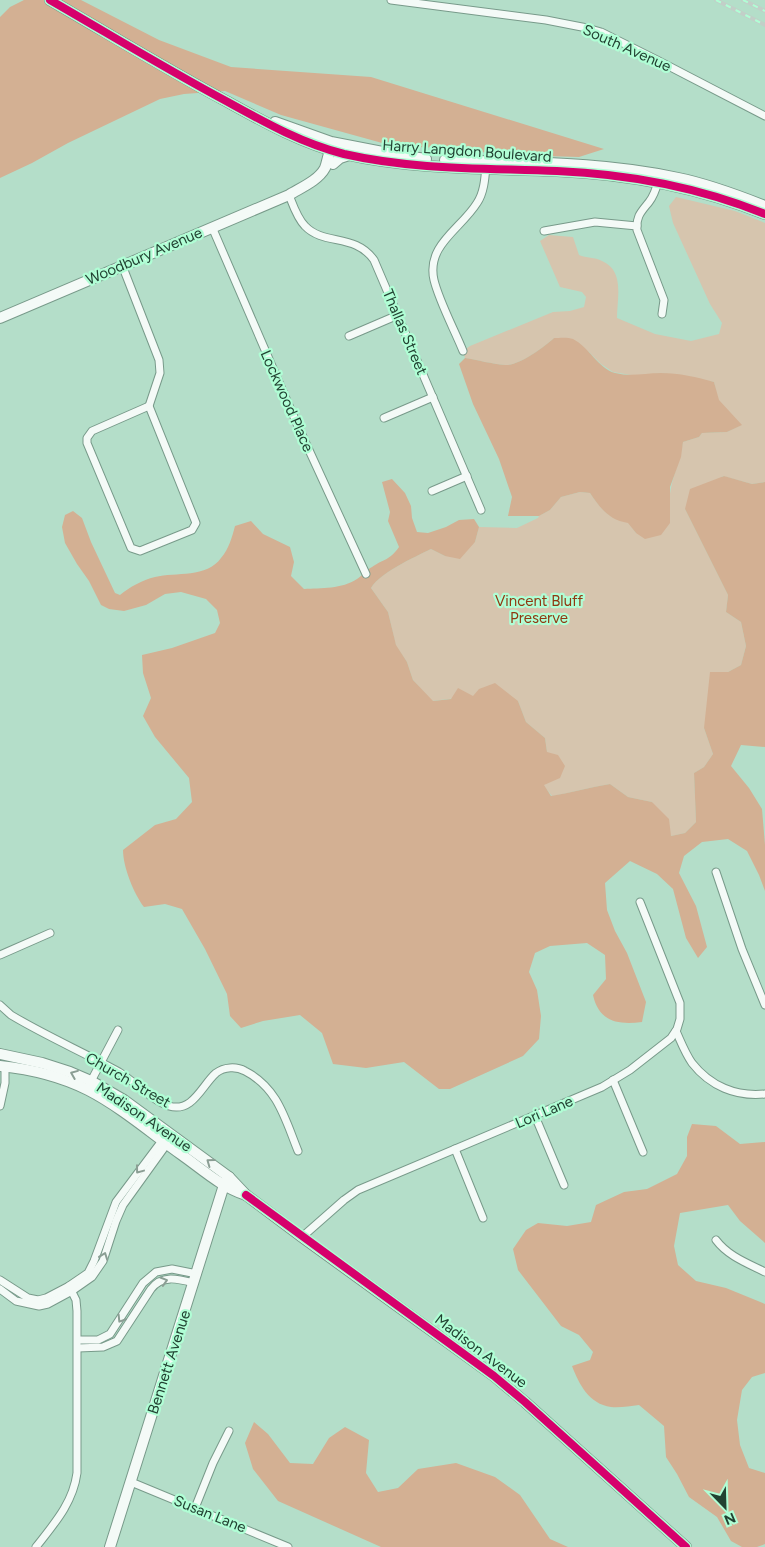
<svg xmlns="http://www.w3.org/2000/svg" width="765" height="1547" font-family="Figtree,sans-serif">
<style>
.green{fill:#d6c5ae}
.forest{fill:#d3b093}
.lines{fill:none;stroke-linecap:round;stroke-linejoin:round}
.minor-casing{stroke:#789a8a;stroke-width:9}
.secondary-casing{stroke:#789a8a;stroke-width:12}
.minor{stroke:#f4faf7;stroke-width:7}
.secondary{stroke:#f4faf7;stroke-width:10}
.rail-casing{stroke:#c2cfc8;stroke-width:4}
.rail{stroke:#b0fed5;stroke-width:2;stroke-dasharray:5.5;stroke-linecap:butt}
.cycleway-casing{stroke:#b0fed5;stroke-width:11}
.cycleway{stroke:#d6006c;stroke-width:8}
.oneway{stroke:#8b9e94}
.labels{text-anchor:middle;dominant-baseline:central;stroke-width:4.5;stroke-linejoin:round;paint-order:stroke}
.street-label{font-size:15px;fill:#224232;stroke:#b0fed5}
.park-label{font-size:15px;fill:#8f3811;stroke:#b0fed5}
</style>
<rect width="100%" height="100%" fill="#b4dec9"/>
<!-- green -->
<path class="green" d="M 676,197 L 735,211 L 765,223 L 765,482 L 752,484 L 723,476 L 685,509 L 728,595 L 726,612 L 741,622 L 746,646 L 741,665 L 728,672 L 704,728 L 713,754 L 704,767 L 694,773 L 696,822 L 685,833 L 671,836 L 652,802 L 628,797 L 610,784 C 590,787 571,793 552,796 L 543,785 L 547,752 L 545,738 L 526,722 L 518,701 L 473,696 L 432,701 L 413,680 L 407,662 L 396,646 L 388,612 L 371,588 C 381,572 413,558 431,549 L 445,556 L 475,542 L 479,527 L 517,528 L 538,518 L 539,516 L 550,510 L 561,497 L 580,492 L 590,493 C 600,508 610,520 628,522 L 636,533 L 669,504 C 670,481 679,465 683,442 L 699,437 L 702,433 L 727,432 L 741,425 L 718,400 L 714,382 L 661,373 L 637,376 L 613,372 L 601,364 L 589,352 L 554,338 C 544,347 519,366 505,365 C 492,364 478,360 465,358 L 463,351 L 470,346 L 553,312 L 570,311 L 584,307 L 586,297 L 582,292 L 560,287 L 540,241 L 549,235 L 573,237 L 579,255 C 586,258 595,257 602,261 C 625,271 617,298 617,318 L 655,334 L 691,341 L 719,334 L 722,323 L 710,304 L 673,223 L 669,206 Z"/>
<!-- forest -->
<g class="forest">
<polygon points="24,0 81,0 159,40 231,67 371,77 604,149 579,157 510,155 442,148 393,146 281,115 225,91 184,94 160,99 68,143 32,163 0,178 0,17 10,7"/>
<path d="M 554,338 C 559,338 568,337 573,339 C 589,347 598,368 615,373 C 632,377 644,373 661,373 C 679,373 697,377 714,382 L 719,400 L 742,425 L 727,432 L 702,433 L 699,437 L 683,442 L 681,457 L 670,487 L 670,523 L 661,535 L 645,539 L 636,533 L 628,523 C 609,520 600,508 590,493 L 580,492 L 561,497 L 550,510 L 539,516 L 508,516 L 512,497 L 499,459 L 473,404 L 459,364 L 465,358 C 478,360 492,364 505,365 C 519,366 544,347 554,338 Z"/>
<path d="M 724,476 L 752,484 L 765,482 L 765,747 L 741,745 L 731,766 L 749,788 L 762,809 L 765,845 L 765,891 L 759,875 L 747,851 L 728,839 L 702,842 L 684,856 L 679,873 L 696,906 L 707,947 L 698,958 L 686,938 L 673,889 L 657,874 L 630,861 L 605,883 L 607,910 L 615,931 L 627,953 L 646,1002 L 642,1022 C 618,1025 599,1022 593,995 L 606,979 L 605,955 L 587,943 L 550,946 L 535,953 L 529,972 L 537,990 L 541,1016 L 539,1039 L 523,1056 L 450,1089 L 439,1089 L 404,1062 L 366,1068 L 333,1064 L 322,1033 L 300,1015 L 263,1021 L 241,1028 L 230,1016 L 227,994 L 205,949 L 182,909 L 165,904 L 144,907 C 134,894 123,867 123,850 L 155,825 L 176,819 L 192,802 L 189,778 L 155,737 L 143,716 L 151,698 L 143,673 L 142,655 L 172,648 L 215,633 L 220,623 L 217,610 L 206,599 L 181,592 L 165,594 L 146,605 L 124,611 L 109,609 L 101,605 L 89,581 L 77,564 L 65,543 L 62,527 L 65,515 L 73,511 L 82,518 L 91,542 L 115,593 L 120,595 C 130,587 142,580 155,577 C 176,572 207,578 221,558 C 229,549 232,537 235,526 L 251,521 L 263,534 L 290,547 L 294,562 L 291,576 L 304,589 C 321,588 342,589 357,579 C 362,576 366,570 372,567 C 385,558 389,561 399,547 L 388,521 L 390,512 L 382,482 L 392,479 L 405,493 L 411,506 L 412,518 L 417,532 L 428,533 L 446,527 L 459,520 L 474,519 L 479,527 L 475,542 L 460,559 L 445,556 L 431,549 C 413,558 381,572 371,588 L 388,612 L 396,645 L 407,662 L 413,680 L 433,701 L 451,699 L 458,688 L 473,696 L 479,689 L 495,683 L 518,701 L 526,722 L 545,738 L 547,752 L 558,755 L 565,766 L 560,778 L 544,785 L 551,796 C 571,793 590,787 610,784 L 628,797 L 652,802 L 669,819 L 671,836 L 685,833 L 696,822 L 694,773 L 704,767 L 713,754 L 704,728 L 710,672 L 728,672 L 741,665 L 746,646 L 741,622 L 726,612 L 728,595 L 685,509 L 690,489 Z"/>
<path d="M 692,1124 L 716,1126 L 740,1144 L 765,1142 L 765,1243 L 740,1221 L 728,1205 L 680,1213 L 674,1246 L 678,1265 L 696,1281 L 726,1288 L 765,1304 L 765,1373 L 752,1377 L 742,1390 L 737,1420 L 740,1445 L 749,1468 L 765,1473 L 765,1544 L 757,1547 L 742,1547 L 731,1541 L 717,1517 L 689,1497 L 677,1474 L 666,1457 L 664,1426 L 639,1405 C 630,1406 620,1408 611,1407 C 589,1404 579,1384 572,1366 L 590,1360 L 593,1352 L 579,1335 L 561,1326 L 518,1270 L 513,1249 L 526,1230 L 538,1223 L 567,1226 L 591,1222 L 596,1205 L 624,1192 L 647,1189 L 677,1174 L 687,1156 L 687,1137 Z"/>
<polygon points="254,1422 268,1434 290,1463 313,1464 329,1438 345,1427 369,1440 366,1473 378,1492 398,1488 418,1469 456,1463 495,1477 520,1495 550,1539 568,1547 381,1547 278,1501 253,1469 245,1443"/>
</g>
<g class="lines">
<defs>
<g id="minor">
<polyline points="391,0 546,20 587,28 601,32 657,60 765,116"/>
<path d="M 659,179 C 657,186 654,196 649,202 C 641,212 636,216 637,230 L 664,300 L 662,314"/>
<path d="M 289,195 C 293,205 297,218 305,226 C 324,246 355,233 374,260 L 481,510"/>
<polyline points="212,227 297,424 366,574"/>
<polyline points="544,231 595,222 637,226"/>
<polyline points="122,265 159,360 160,373 149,406"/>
<polyline points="349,336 398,315"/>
<path d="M 463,351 C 455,331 439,301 434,280 C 426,245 461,229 477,203 C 484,193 485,178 486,166"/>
<polygon points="149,406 196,523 192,530 140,551 131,548 87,443 87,438 92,431"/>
<polyline points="384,418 433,397"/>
<polyline points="432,491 467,476"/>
<polyline points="716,872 742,949 765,1005"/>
<polyline points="0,955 50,933"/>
<path d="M 0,1005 L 11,1015 C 46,1036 83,1052 119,1072 C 135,1082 151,1100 169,1106 C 193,1113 202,1085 216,1073 C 224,1067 236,1066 245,1071 C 278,1088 285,1119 298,1151"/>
<path d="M 676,1031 C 681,1042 685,1053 692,1063 C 710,1086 736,1097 765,1094"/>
<polyline points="613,1080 643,1152"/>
<polyline points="89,1085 118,1030"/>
<polyline points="0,1106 5,1083 5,1067"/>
<polyline points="535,1116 564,1185"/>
<polyline points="455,1149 483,1218"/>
<polyline points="302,1237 344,1200 358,1190 602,1087 630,1070 671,1038 677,1029 680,1019 680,1003 640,902"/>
<path d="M 716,1240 C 728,1256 747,1263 765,1272"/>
<polyline points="0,1280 28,1298 38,1300 46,1298 69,1286 88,1273 94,1261 116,1202 164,1138"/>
<polyline points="0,1289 16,1301 39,1306 48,1304 72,1291 92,1277 103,1261 116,1221 123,1205 169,1141"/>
<polyline points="78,1340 98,1340 110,1334 143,1283 156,1272 172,1269 197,1274"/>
<path d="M 78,1348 L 103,1347 L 117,1341 L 151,1289 C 162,1274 179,1279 194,1283"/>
<polyline points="131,1482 288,1547"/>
<polyline points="195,1508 213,1463 229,1431"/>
<path d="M 36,1547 C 54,1524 73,1503 77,1473 L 77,1311 L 76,1300 L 69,1286"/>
</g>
<g id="secondary">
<path d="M 50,0 C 109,34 166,69 226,101 C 264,122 301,143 344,154 C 414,170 486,168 557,171 C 629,174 698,187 765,214"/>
<polyline points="275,122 331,142 398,155 426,159"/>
<path d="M 445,160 C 523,163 601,161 678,178 C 708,184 737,195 765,206"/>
<polyline points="333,164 340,158 349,155"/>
<path d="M 0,318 L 289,195 C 300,188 318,181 325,168 C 328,160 328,152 333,145"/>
<polyline points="0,1054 42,1063 70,1072 91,1081 124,1100 229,1177 246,1195 302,1237 494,1376 525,1402 686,1547"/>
<path d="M 0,1066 C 30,1069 60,1076 88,1090 C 121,1107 151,1133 182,1155 C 202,1169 221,1187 246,1195"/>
<polyline points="110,1547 224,1185 229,1177"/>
</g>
</defs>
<!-- minor casing -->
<use href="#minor" class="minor-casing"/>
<!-- secondary casing -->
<use href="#secondary" class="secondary-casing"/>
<!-- minor -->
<use href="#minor" class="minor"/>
<!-- secondary -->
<use href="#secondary" class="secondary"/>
<defs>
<g id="rail">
<polyline points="716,0 765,25"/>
<polyline points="743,0 765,11"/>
</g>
</defs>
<!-- rail casing -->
<use href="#rail" class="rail-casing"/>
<!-- rail -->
<use href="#rail" class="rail"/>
<defs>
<g id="cycleway">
<path d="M 50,0 C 109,34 166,69 226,101 C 264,122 301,143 344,154 C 414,170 486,168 557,171 C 629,174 698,187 765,214"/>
<polyline points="246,1195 494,1376 525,1402 686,1547"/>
</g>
</defs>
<!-- cycleway casing -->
<use href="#cycleway" class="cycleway-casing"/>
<!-- cycleway -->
<use href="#cycleway" class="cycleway"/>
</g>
<!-- one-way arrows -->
<defs><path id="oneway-chevron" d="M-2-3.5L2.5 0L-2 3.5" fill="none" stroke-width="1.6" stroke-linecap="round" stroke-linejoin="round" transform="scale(1.25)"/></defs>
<g class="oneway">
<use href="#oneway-chevron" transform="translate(74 1074) rotate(-158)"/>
<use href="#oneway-chevron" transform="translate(210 1162) rotate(-144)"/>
<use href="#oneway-chevron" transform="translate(139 1170) rotate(127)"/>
<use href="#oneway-chevron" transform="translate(104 1256) rotate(-70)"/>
<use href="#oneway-chevron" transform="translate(164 1281) rotate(-17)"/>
<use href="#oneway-chevron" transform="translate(121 1319) rotate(122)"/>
</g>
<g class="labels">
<!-- street labels -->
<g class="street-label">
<text transform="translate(627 48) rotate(24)">South Avenue</text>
<text transform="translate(467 151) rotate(4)">Harry Langdon Boulevard</text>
<text transform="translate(144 256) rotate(-23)">Woodbury Avenue</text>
<text transform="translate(405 332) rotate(67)">Thallas Street</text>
<text transform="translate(287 401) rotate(66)">Lockwood Place</text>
<text transform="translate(128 1080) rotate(30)">Church Street</text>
<text transform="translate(544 1112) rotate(-23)">Lori Lane</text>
<text transform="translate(144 1117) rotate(34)">Madison Avenue</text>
<text transform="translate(481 1351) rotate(37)">Madison Avenue</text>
<text transform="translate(169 1362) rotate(-72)">Bennett Avenue</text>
<text transform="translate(210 1514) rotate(22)">Susan Lane</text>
</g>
<!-- park labels -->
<g class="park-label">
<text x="539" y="601">Vincent Bluff<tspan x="539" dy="17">Preserve</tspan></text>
</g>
</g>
<!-- north arrow -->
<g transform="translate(725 1507) rotate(157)" stroke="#b0fed5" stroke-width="4" paint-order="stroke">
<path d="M0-4L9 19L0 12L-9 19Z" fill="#224232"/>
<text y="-8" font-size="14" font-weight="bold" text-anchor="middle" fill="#224232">N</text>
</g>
</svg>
